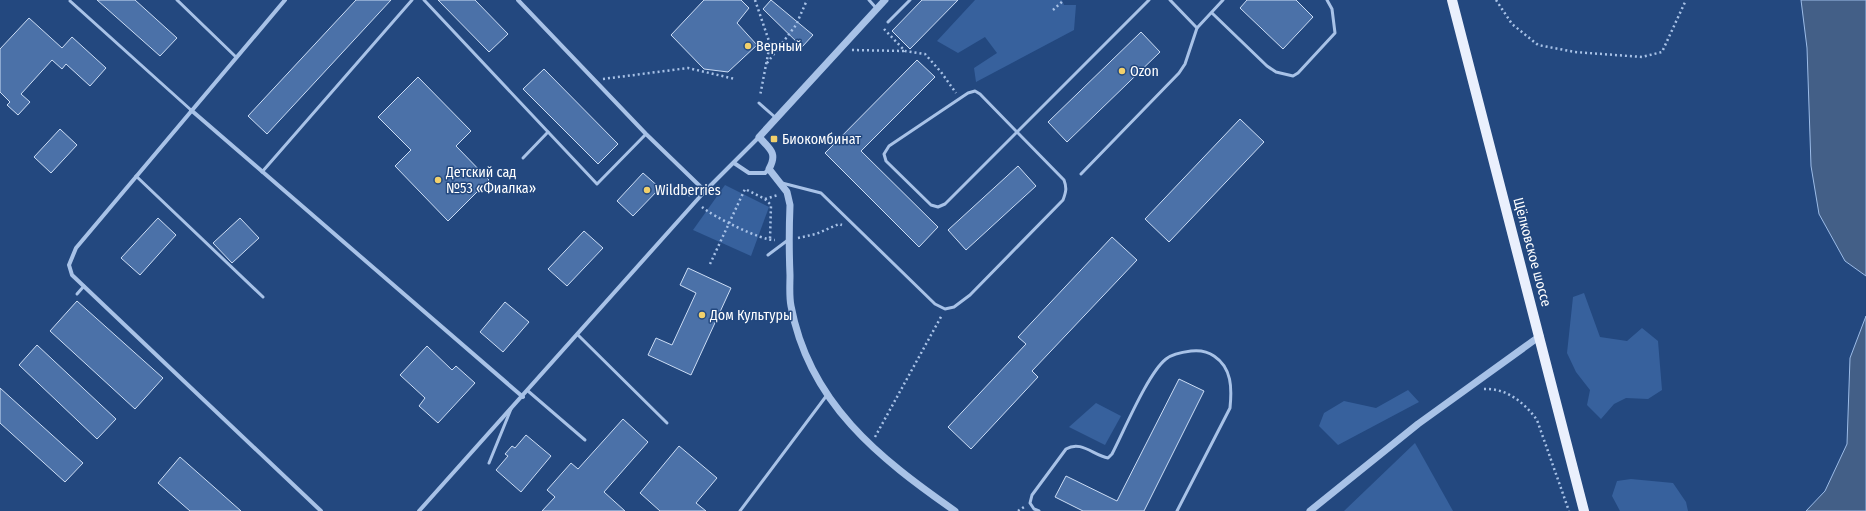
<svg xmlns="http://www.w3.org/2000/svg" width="1866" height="511" font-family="'Fira Sans Condensed',sans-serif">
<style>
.green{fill:#37619d}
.water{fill:#435f87;stroke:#9cbce8}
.building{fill:#4b71a8;stroke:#ccddf5}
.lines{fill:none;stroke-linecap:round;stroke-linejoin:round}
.path{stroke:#a8c2e7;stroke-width:2.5;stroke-dasharray:2 3;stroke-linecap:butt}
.service{stroke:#a8c2e7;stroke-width:3}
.minor{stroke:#a8c2e7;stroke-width:4}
.tertiary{stroke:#a8c2e7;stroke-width:7}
.primary{stroke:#eaf0fd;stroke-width:10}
.poi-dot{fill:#f2d06b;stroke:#23487f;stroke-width:1.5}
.labels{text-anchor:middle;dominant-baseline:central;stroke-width:3;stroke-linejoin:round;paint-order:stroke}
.poi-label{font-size:14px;fill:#fff;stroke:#23487f;text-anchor:start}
.street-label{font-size:14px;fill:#fff;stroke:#23487f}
</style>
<rect width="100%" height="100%" fill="#23487f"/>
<!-- green -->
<g class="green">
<polygon points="975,0 1062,0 1064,5 1076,5 1074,30 976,82 974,68 997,53 985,37 958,53 937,41"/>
<polygon points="725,185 769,207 751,256 693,230"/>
<polygon points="1584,293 1600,337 1627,341 1642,328 1658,341 1662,390 1648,399 1626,398 1614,404 1601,419 1587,405 1590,390 1576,372 1567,353 1573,297"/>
<polygon points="1408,390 1419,402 1338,445 1319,426 1324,413 1344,401 1376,408"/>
<polygon points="1096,403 1121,416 1105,445 1069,427"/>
<polygon points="1415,443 1453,511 1344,511"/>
<polygon points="1631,479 1673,483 1686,502 1688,511 1620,511 1612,496 1617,481"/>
</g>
<!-- water -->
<g class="water">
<polygon points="1801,0 1866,0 1866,276 1845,261 1819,214 1811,166 1807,48"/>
<polygon points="1866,316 1866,511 1806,511 1825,491 1847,444 1850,358"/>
</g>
<!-- building -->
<g class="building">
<polygon points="97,0 135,0 177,38 160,56"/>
<polygon points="356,0 391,0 267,134 248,116"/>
<polygon points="438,0 475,0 508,34 489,52"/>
<polygon points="704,0 741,0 749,8 737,23 757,45 728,72 704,69 671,35"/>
<polygon points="771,0 813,35 802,47 763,9"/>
<polygon points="922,0 958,0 910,49 892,31"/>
<polygon points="1247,0 1296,0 1313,17 1283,49 1240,8"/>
<polygon points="29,18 62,48 72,37 106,68 90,86 66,64 62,69 52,60 21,94 30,102 18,115 7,105 10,102 0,92 0,49"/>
<polygon points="1141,32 1160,52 1067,142 1048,122"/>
<polygon points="917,60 935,77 861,151 938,227 919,247 825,153"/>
<polygon points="544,69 618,144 598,164 523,89"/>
<polygon points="418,77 471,131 456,146 489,180 448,221 395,166 411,150 378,117"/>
<polygon points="1240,119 1264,142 1169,242 1145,219"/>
<polygon points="60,129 77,145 51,173 34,157"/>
<polygon points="1018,166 1036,186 966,250 948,230"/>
<polygon points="643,173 660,188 633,216 617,201"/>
<polygon points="158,218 176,235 140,275 121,258"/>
<polygon points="240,218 259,238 232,263 213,243"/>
<polygon points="584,231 603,248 567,286 548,269"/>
<polygon points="1112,237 1137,260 1032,371 1038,377 971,449 948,427 1026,344 1018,337"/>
<polygon points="688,268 731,288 691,375 648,355 656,338 672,345 696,293 680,285"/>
<polygon points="77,301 163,378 135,409 50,331"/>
<polygon points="505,302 529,322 503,352 480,332"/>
<polygon points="37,345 116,419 97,439 19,365"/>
<polygon points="427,346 452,370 456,366 475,383 438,423 419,406 425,398 400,375"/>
<polygon points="1179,379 1204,391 1144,511 1083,511 1055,497 1066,476 1117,501"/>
<polygon points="0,388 83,463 65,482 0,423"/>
<polygon points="623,419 648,442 604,492 625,511 542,511 555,497 547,490 571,463 578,469"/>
<polygon points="526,435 551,456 521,492 496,470 508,456 505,454 512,446 515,448"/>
<polygon points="679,446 717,478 696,503 706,511 660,511 640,493"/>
<polygon points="180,457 241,511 190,511 158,483"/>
</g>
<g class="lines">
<!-- path -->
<g class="path">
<polyline points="755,0 770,44 760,96"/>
<polyline points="1496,0 1512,24 1538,45 1575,52 1642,57 1662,52 1686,0"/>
<polyline points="1053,10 1064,0"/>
<polyline points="884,29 905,51 925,54 941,72 956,93"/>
<polyline points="852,50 905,51"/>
<polyline points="767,63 796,25 807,0"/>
<polyline points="603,79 688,68 735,79"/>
<polyline points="682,187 691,197"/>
<polyline points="765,199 778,195"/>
<path d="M 702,207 C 712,216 762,241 775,240"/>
<polyline points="798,238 816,234 839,224 842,225"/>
<polyline points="710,264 745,189 765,199 771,205 770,240"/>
<path d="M 1484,389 C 1506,388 1524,402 1537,420 L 1569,511"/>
<polyline points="875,437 942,315"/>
<polyline points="1018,511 1024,507"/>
</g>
<!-- service -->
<g class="service">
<polyline points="177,0 236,57"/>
<polyline points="424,0 597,184 646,134"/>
<polyline points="869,0 877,9"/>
<polyline points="70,1 191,110"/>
<polyline points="1212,13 1267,66 1276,72 1293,76 1298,73 1335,33 1332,9 1327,0"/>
<polyline points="888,22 910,0"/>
<polyline points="1197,28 1223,0"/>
<polyline points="759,103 776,118"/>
<polyline points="523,158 548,132"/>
<polyline points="262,172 412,0"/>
<polyline points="1081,174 1179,73 1185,64 1197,28 1170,0"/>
<polyline points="136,176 263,297"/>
<path d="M 782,183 L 821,193 L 935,304 L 945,309 L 954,307 L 970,295 L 1063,200 C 1066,192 1067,188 1064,180 L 1017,132 L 945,204 L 938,207 L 931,205 L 886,161 L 884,154 L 889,146 L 968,93 L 975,91 L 980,94 L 1017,132 L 1149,0"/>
<polyline points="768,255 788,240"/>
<polyline points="77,294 84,286"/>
<polyline points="578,335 667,423"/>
<polyline points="528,391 585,440"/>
<polyline points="489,463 511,409"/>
<polyline points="740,511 827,395"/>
<path d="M 1039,511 L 1034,509 L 1030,503 L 1032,495 L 1066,449 C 1081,440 1093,455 1108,458 L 1112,454 C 1124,431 1148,373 1166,359 C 1172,354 1183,352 1191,351 C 1200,350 1207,351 1214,356 C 1232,368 1232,388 1230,408 L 1177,511"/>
</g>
<!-- minor -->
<g class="minor">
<polyline points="285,0 76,248 69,265 72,275 321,511"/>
<polyline points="518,0 646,134 705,191"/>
<polyline points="191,110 523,397"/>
<polyline points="734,163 749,173 765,173 769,169"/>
<polyline points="419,511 705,191 759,137"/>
</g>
<!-- tertiary -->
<g class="tertiary">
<path d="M 885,0 L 759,137 C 770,149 778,153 769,169 L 787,192 L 790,205 C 789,229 789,252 790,275 C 790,285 789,296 791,306 C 809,403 879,458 955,511"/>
<polyline points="1310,511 1418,424 1540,336"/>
</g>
<!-- primary -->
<polyline class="primary" points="1452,0 1584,511"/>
</g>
<!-- markers -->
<g class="poi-dot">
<circle cx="748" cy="46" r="4"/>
<circle cx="1122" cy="71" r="4"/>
<rect x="770" y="135" width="8" height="8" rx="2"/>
<circle cx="438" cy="180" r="4"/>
<circle cx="647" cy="190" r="4"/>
<circle cx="702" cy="315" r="4"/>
</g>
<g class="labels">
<!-- poi labels -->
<g class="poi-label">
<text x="756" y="46">Верный</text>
<text x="1130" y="71">Ozon</text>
<text x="782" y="139">Биокомбинат</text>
<text x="446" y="172">Детский сад<tspan x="446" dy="16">№53 «Фиалка»</tspan></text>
<text x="655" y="190">Wildberries</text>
<text x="710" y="315">Дом Культуры</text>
</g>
<!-- street labels -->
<g class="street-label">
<text transform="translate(1532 252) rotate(75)">Щёлковское шоссе</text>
</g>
</g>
</svg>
